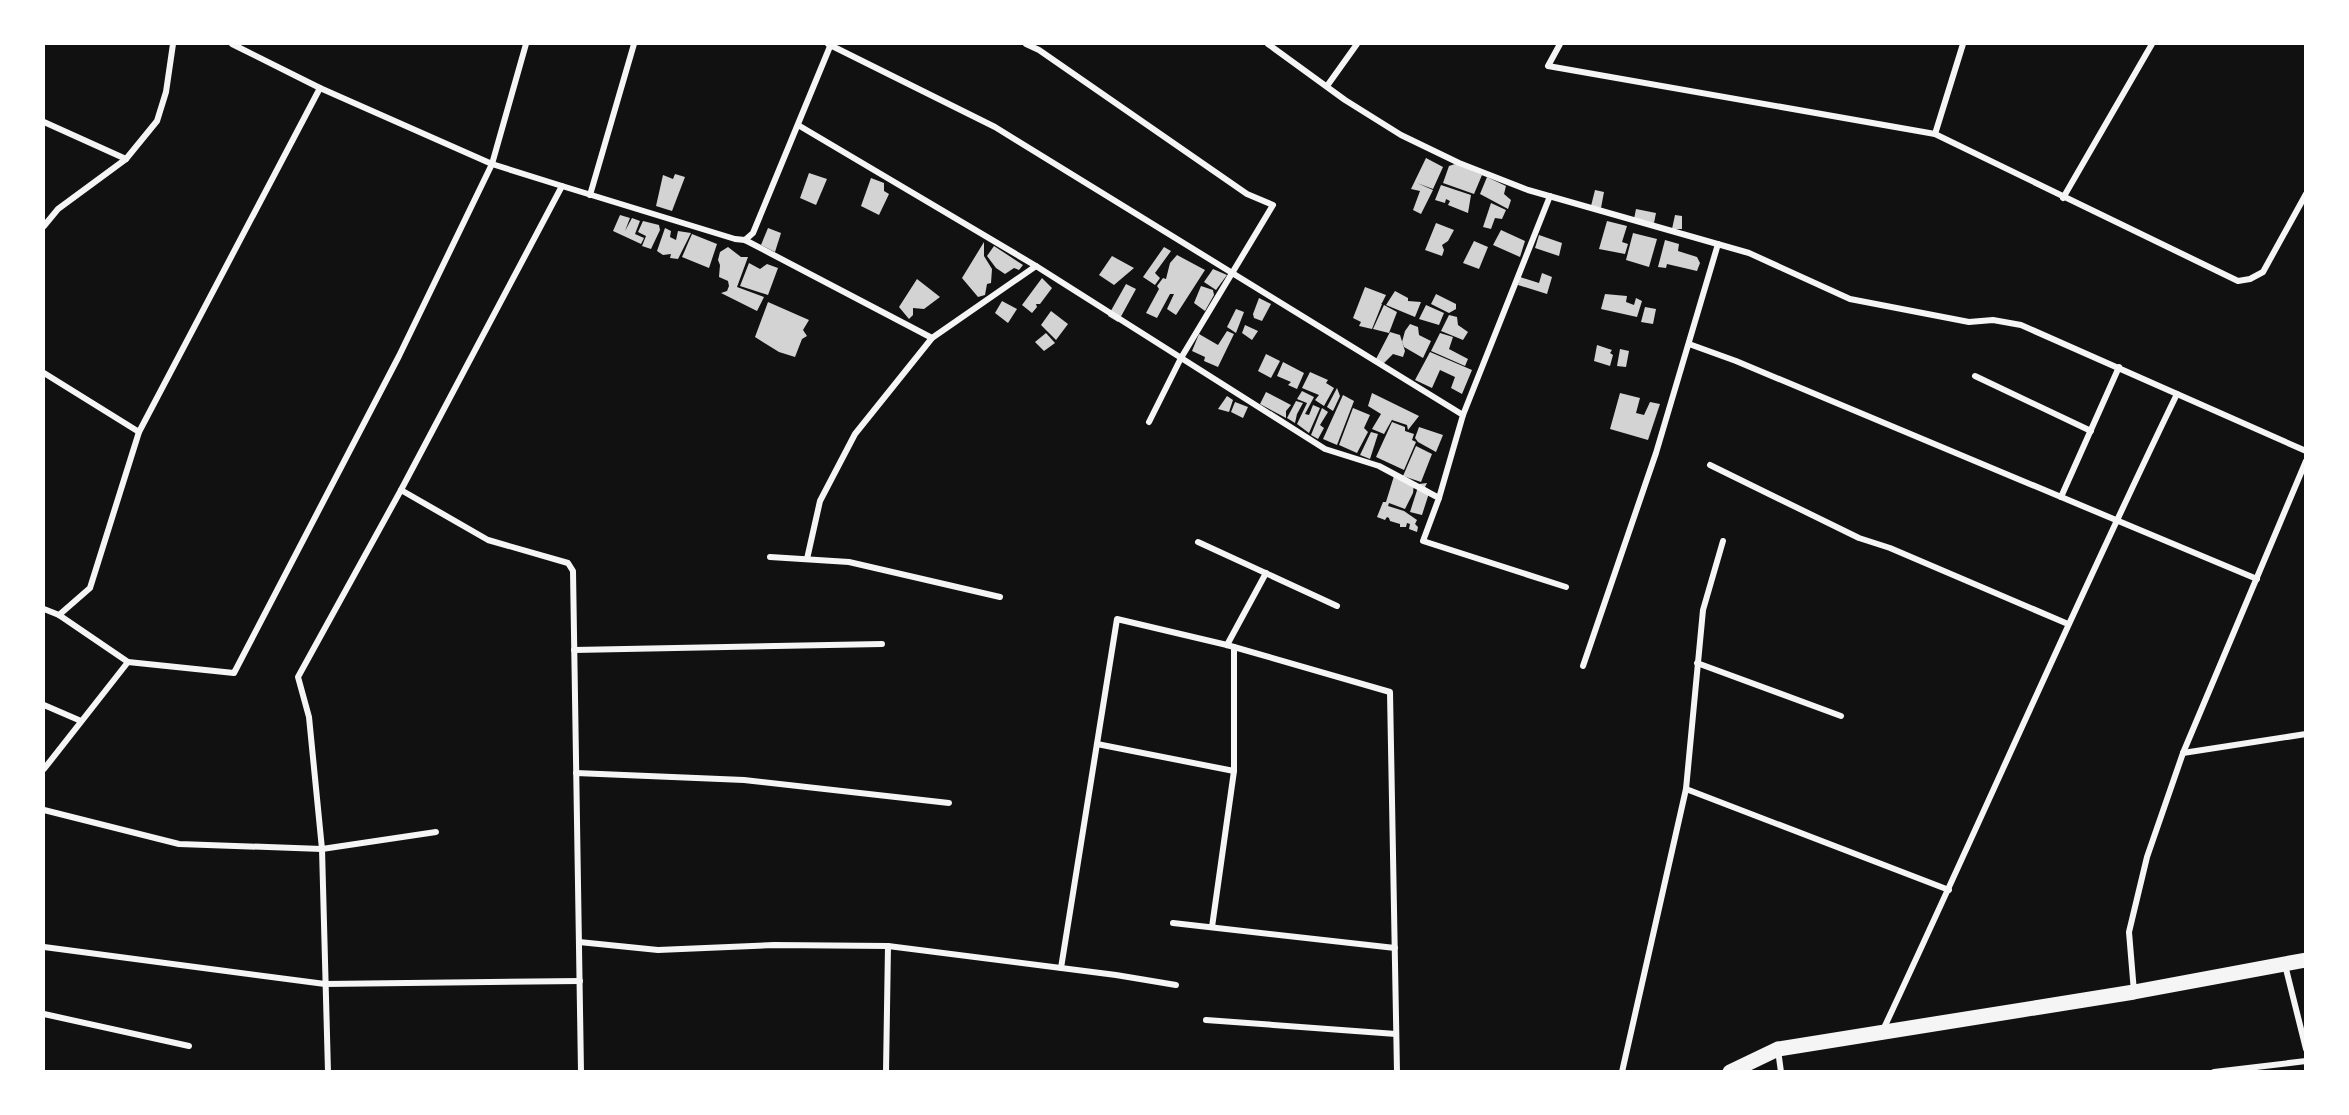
<svg xmlns="http://www.w3.org/2000/svg" width="2349" height="1115" font-family="'Public Sans',sans-serif">
<style>
.building{fill:#d3d3d3}
.lines{fill:none;stroke-linecap:round;stroke-linejoin:round}
.minor{stroke:#f5f5f5;stroke-width:6}
.primary{stroke:#f5f5f5;stroke-width:15}
</style>
<rect width="100%" height="100%" fill="#111"/>
<!-- building -->
<g class="building">
<polygon points="1426,158 1443,167 1433,189 1417,183 1433,190 1421,214 1413,210 1420,191 1411,189"/>
<polygon points="1455,164 1482,175 1474,194 1443,183 1449,166"/>
<polygon points="809,173 827,179 816,205 800,198"/>
<polygon points="675,174 685,177 672,211 656,206 663,175 673,179"/>
<polygon points="1487,177 1506,186 1504,194 1511,200 1508,209 1480,194"/>
<polygon points="871,178 884,183 884,191 889,194 879,215 861,206"/>
<polygon points="1441,185 1471,195 1468,213 1448,205 1450,201 1446,199 1445,203 1435,200"/>
<polygon points="1595,190 1604,192 1601,208 1591,206"/>
<polygon points="1491,203 1506,210 1502,219 1495,218 1491,229 1483,227"/>
<polygon points="1636,209 1656,213 1654,223 1634,219"/>
<polygon points="620,215 630,218 625,231 632,218 640,221 635,234 644,238 641,244 613,231"/>
<polygon points="1675,215 1682,216 1682,229 1672,229"/>
<polygon points="643,221 659,225 660,230 651,249 642,246 646,236 638,232"/>
<polygon points="1607,221 1627,226 1622,242 1628,244 1625,254 1599,249"/>
<polygon points="1436,223 1454,230 1448,241 1442,245 1444,250 1442,256 1425,250"/>
<polygon points="665,228 671,231 670,237 676,240 678,231 691,233 678,259 670,258 671,254 663,255 657,251"/>
<polygon points="768,228 781,233 775,252 761,245"/>
<polygon points="1501,230 1525,241 1520,257 1493,245"/>
<polygon points="1633,233 1657,239 1649,267 1626,260"/>
<polygon points="692,234 717,244 709,268 682,257"/>
<polygon points="1539,235 1562,243 1559,256 1535,248"/>
<polygon points="1665,240 1679,244 1678,251 1697,257 1700,263 1697,271 1667,264 1666,268 1658,267"/>
<polygon points="1474,241 1488,247 1479,269 1463,263"/>
<polygon points="984,242 984,256 992,269 991,283 987,284 985,295 978,297 962,278"/>
<polygon points="994,246 1023,265 1019,270 1014,268 1005,274 996,268 987,256"/>
<polygon points="728,247 741,257 748,257 737,287 764,297 757,311 721,293 727,291 729,286 728,281 719,277 720,265 718,260 720,252"/>
<polygon points="1164,247 1171,251 1155,273 1160,278 1155,285 1143,277"/>
<polygon points="1177,255 1205,270 1176,315 1167,309 1174,294 1170,294 1157,318 1146,313 1159,289 1157,286 1163,278 1166,279 1170,263"/>
<polygon points="1112,256 1134,268 1114,285 1099,275"/>
<polygon points="749,263 760,269 767,264 778,268 768,295 740,286"/>
<polygon points="1213,269 1227,275 1216,290 1204,282"/>
<polygon points="1542,273 1552,277 1547,294 1518,285 1520,277 1539,283"/>
<polygon points="1042,278 1052,288 1040,304 1036,304 1037,307 1032,313 1022,305"/>
<polygon points="917,279 940,297 924,309 913,308 913,315 909,319 899,307"/>
<polygon points="1126,284 1136,289 1118,322 1108,316"/>
<polygon points="1201,286 1213,290 1214,295 1205,311 1194,303"/>
<polygon points="1365,287 1386,295 1382,303 1381,303 1382,304 1372,329 1359,326 1361,322 1353,318"/>
<polygon points="1395,291 1408,298 1408,301 1421,302 1415,317 1386,305"/>
<polygon points="1436,294 1456,304 1456,309 1449,313 1431,304"/>
<polygon points="1605,294 1627,296 1626,302 1634,305 1636,298 1642,301 1637,317 1601,309"/>
<polygon points="1259,298 1271,304 1262,321 1254,318 1253,314"/>
<polygon points="1002,301 1017,309 1008,323 995,313"/>
<polygon points="768,302 809,320 803,330 807,336 802,339 795,357 779,352 755,337"/>
<polygon points="1384,305 1397,312 1389,333 1373,329"/>
<polygon points="1426,305 1444,313 1439,325 1419,319"/>
<polygon points="1645,307 1656,309 1653,324 1641,322"/>
<polygon points="1236,309 1244,312 1236,333 1227,327"/>
<polygon points="1051,311 1068,324 1056,340 1041,325"/>
<polygon points="1449,315 1457,317 1458,325 1468,332 1463,340 1441,331"/>
<polygon points="1410,324 1418,327 1419,335 1431,341 1423,358 1404,347 1402,342 1405,331"/>
<polygon points="1245,325 1258,331 1252,340 1242,333"/>
<polygon points="1227,331 1234,334 1218,367 1204,361 1205,357 1192,351 1199,334 1218,345"/>
<polygon points="1390,332 1400,335 1405,351 1403,357 1393,354 1383,364 1376,359"/>
<polygon points="1046,333 1055,343 1044,351 1035,342"/>
<polygon points="1440,333 1453,337 1449,349 1468,359 1465,366 1431,351"/>
<polygon points="1597,345 1612,350 1610,353 1613,355 1610,366 1594,361"/>
<polygon points="1620,349 1629,351 1626,367 1617,366"/>
<polygon points="1430,352 1472,370 1462,394 1451,388 1455,377 1440,370 1432,388 1415,380"/>
<polygon points="1266,354 1280,361 1271,378 1258,371"/>
<polygon points="1283,362 1304,373 1297,389 1288,385 1291,382 1277,376"/>
<polygon points="1310,372 1328,380 1326,383 1334,388 1324,406 1315,400 1319,395 1302,388"/>
<polygon points="1337,388 1340,396 1333,411 1327,407"/>
<polygon points="1302,391 1314,397 1305,414 1309,415 1313,405 1320,408 1309,433 1297,424 1307,403 1297,399"/>
<polygon points="1266,392 1291,405 1286,411 1286,418 1260,404"/>
<polygon points="1372,393 1419,416 1408,430 1407,425 1392,420 1393,418 1384,434 1372,429 1381,414 1368,406"/>
<polygon points="1620,393 1640,398 1636,413 1644,415 1650,402 1660,404 1648,440 1610,429"/>
<polygon points="1343,395 1354,401 1337,445 1323,439"/>
<polygon points="1227,396 1233,400 1229,412 1218,409"/>
<polygon points="1296,401 1303,403 1297,414 1295,423 1287,418"/>
<polygon points="1235,402 1248,407 1243,418 1231,412"/>
<polygon points="1322,408 1328,412 1320,425 1324,428 1318,439 1311,435"/>
<polygon points="1353,408 1370,415 1364,428 1368,432 1357,453 1339,445"/>
<polygon points="1392,422 1405,427 1405,431 1414,434 1412,440 1416,442 1404,470 1376,457"/>
<polygon points="1419,427 1443,435 1436,452 1418,442 1415,438"/>
<polygon points="1371,432 1378,434 1370,459 1360,455"/>
<polygon points="1416,446 1432,454 1421,482 1403,476"/>
<polygon points="1394,476 1414,483 1413,493 1405,509 1389,503 1388,506 1404,511 1417,520 1415,524 1418,527 1417,532 1409,529 1410,524 1407,523 1406,527 1400,527 1400,524 1390,521 1389,518 1387,517 1385,520 1377,517 1383,502 1386,502"/>
<polygon points="1427,483 1425,487 1430,490 1422,515 1410,512 1419,484"/>
</g>
<g class="lines">
<!-- minor -->
<g class="minor">
<polyline points="232,44 320,88 492,164 562,186 401,490 488,540 568,563 573,571 581,1072"/>
<polyline points="828,44 995,127 1463,415 1439,498"/>
<polyline points="1026,44 1039,50 1247,194 1273,205 1181,358 1149,422"/>
<polyline points="1268,44 1345,100 1401,135 1459,163 1528,190 1749,253 1850,299 1969,322 1993,320 2021,325 2306,451"/>
<polyline points="1560,44 1548,66 1935,134 2238,281 2250,279 2263,272 2306,194"/>
<polyline points="1327,86 1357,44"/>
<polyline points="44,122 126,159"/>
<polyline points="798,125 1036,266"/>
<polyline points="1935,134 1963,44"/>
<polyline points="562,186 735,239 745,240 932,338"/>
<polyline points="590,195 634,44"/>
<polyline points="2063,198 2152,44"/>
<polyline points="44,226 58,209 126,159 157,121 166,92 173,44"/>
<polyline points="745,240 753,233 831,44"/>
<polyline points="1689,344 1736,361 2257,579"/>
<polyline points="44,373 139,432 320,88"/>
<polyline points="1975,376 2091,431"/>
<polyline points="1463,415 1550,196"/>
<polyline points="1710,465 1859,538 1890,548 2068,624"/>
<polyline points="2061,497 2119,367"/>
<polyline points="1198,542 1337,606"/>
<polyline points="770,557 849,562 1000,597"/>
<polyline points="807,559 820,501 855,434 932,338 1036,266 1325,449 1379,466 1439,498 1423,541 1566,587"/>
<polyline points="44,609 59,615 128,662"/>
<polyline points="59,615 90,588 139,432"/>
<polyline points="1227,645 1266,573"/>
<polyline points="574,650 882,644"/>
<polyline points="1697,663 1841,716"/>
<polyline points="1583,666 1656,453 1718,244"/>
<polyline points="44,705 81,721"/>
<polyline points="1097,744 1234,771"/>
<polyline points="2183,753 2306,734"/>
<polyline points="44,769 128,662 234,673 399,356 492,164 526,44"/>
<polyline points="576,773 744,780 949,803"/>
<polyline points="1686,789 1949,890"/>
<polyline points="44,810 179,844 322,849 436,832"/>
<polyline points="1173,923 1395,948"/>
<polyline points="1212,927 1234,771 1234,647"/>
<polyline points="579,942 658,950 774,945 888,946"/>
<polyline points="44,947 325,984 580,981"/>
<polyline points="2285,965 2306,1049"/>
<polyline points="1061,968 1117,619 1227,645 1390,692 1397,1072"/>
<polyline points="2134,992 2129,932 2147,857 2183,753 2306,461"/>
<polyline points="44,1014 189,1046"/>
<polyline points="1206,1020 1396,1034"/>
<path d="M 1883,1030 C 1982,819 2075,604 2177,394"/>
<polyline points="1778,1050 1781,1072"/>
<polyline points="328,1072 322,849 309,717 298,677 401,490"/>
<polyline points="886,1072 888,946 1116,975 1176,985"/>
<polyline points="1622,1072 1686,789 1703,610 1723,541"/>
<polyline points="2214,1072 2306,1061"/>
</g>
<!-- primary -->
<polyline class="primary" points="1730,1072 1778,1049 2134,992 2306,960"/>
</g>
<!-- border -->
<rect width="2349" height="1115" fill="none" stroke="#ffffff" stroke-width="90"/>
</svg>
